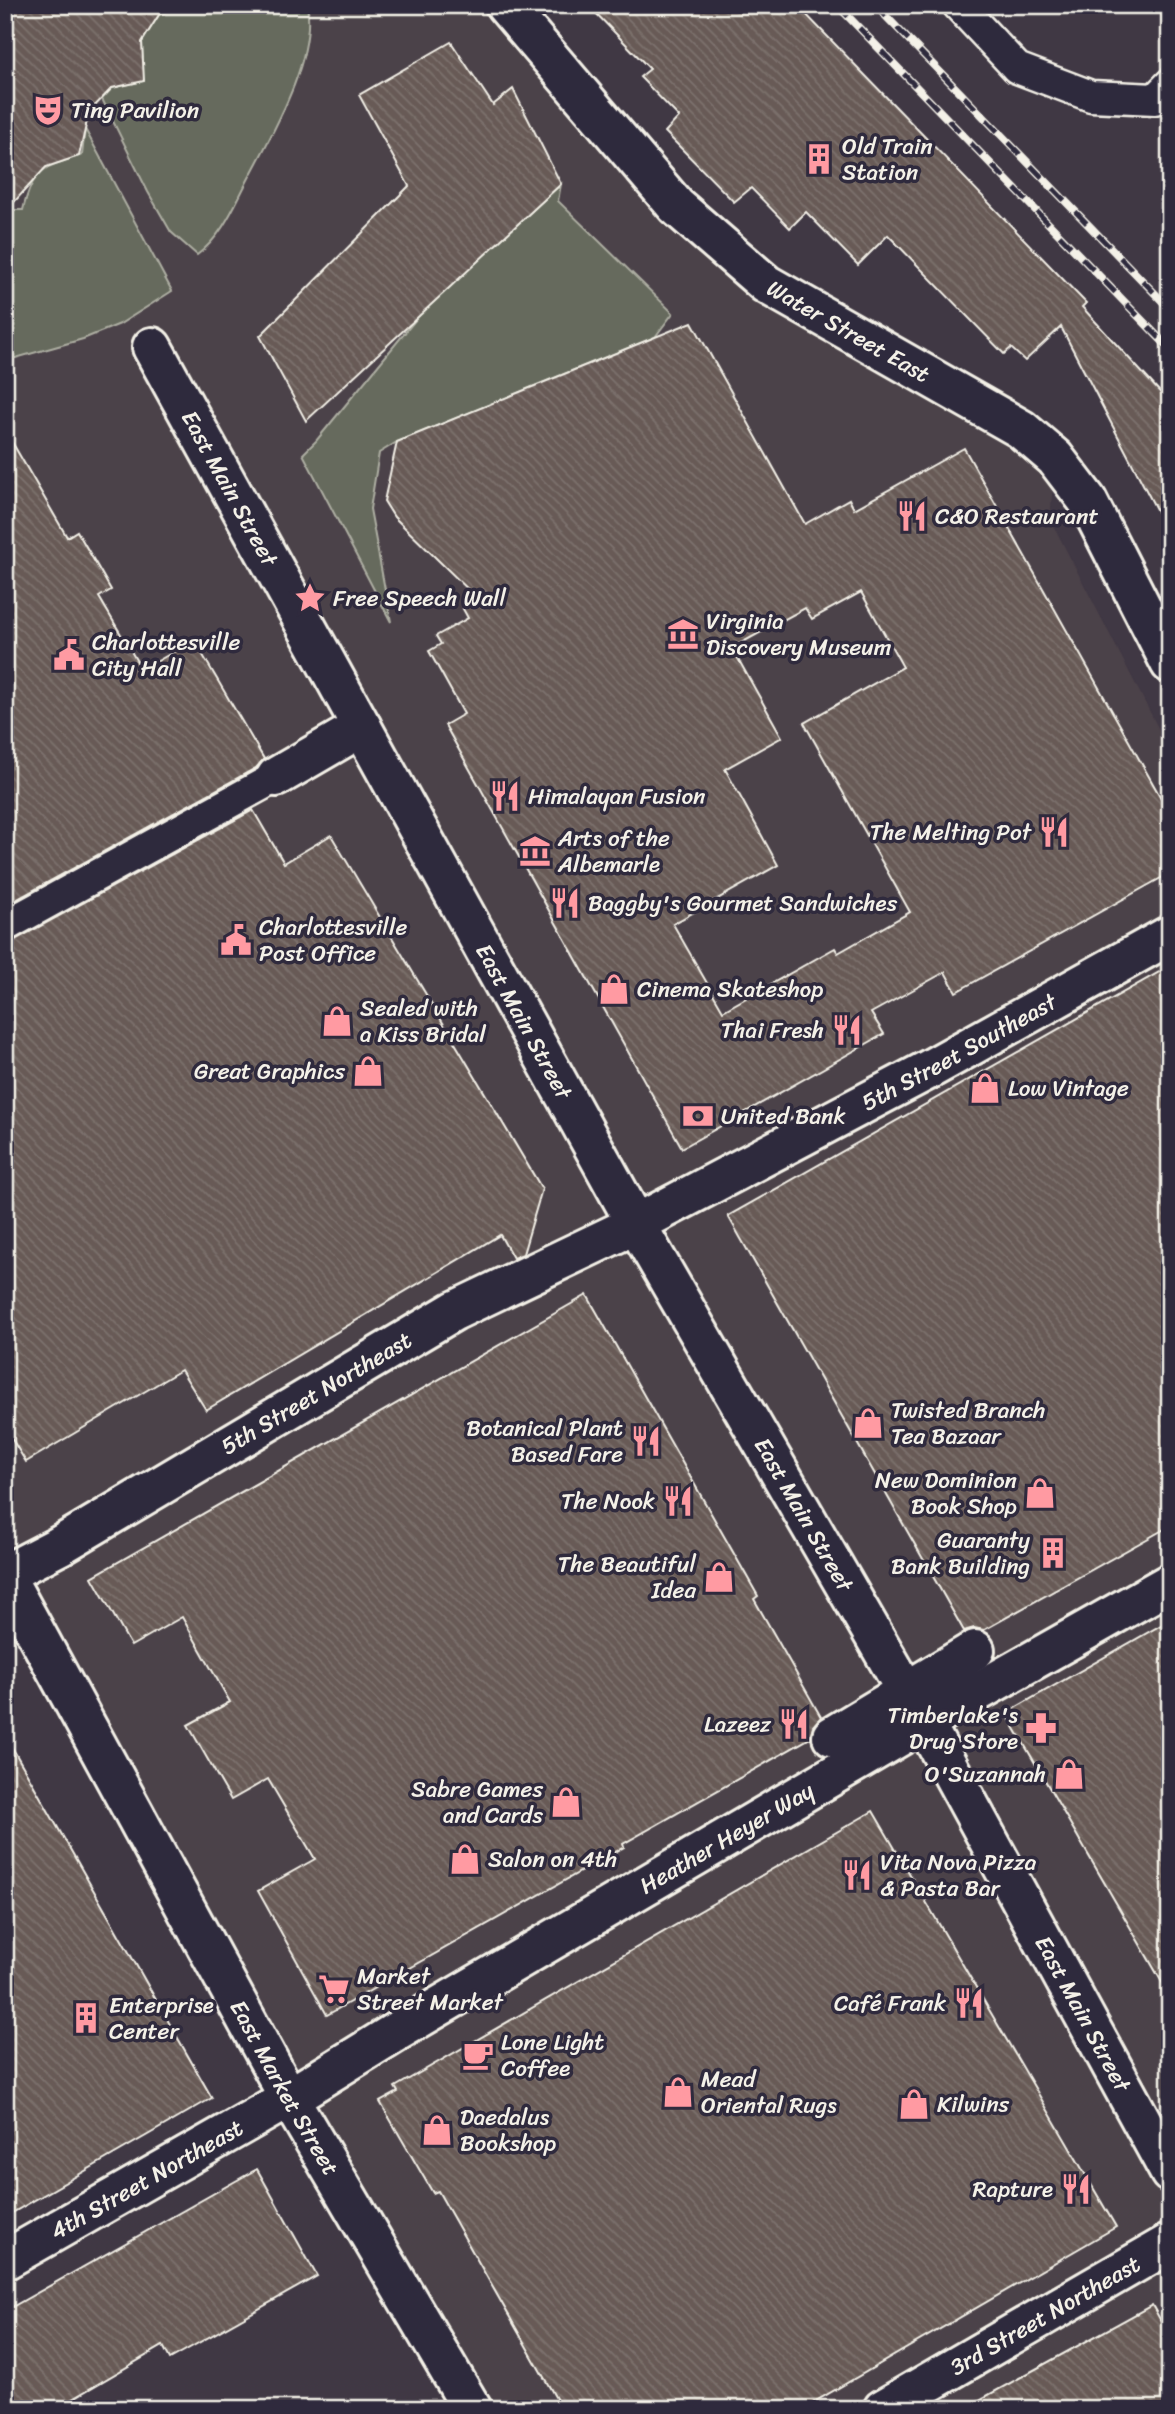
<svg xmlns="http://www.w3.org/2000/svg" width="1175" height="2414" font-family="Sriracha,sans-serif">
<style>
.built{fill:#4c4249}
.grass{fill:#666a5d;stroke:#adaea2;stroke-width:2}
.building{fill:url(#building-back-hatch);stroke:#f4f1e8;stroke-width:2;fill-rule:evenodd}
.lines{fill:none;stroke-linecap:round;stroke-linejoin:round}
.lane-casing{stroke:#f4f1e8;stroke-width:35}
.street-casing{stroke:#f4f1e8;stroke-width:44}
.secondary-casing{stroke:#f4f1e8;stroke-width:44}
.primary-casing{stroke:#f4f1e8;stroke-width:44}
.lane{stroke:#2f2a3d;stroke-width:30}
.street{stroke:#2f2a3d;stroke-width:38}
.secondary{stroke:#2f2a3d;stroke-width:38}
.primary{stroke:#2f2a3d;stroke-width:38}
.rail-casing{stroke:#f4f1e8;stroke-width:8}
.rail{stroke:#2f2a3d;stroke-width:5;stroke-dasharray:16;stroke-linecap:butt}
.labels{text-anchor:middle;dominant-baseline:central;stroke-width:7;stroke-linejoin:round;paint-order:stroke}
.poi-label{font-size:23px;fill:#f4f1e8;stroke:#2f2a3d;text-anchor:start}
.street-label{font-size:23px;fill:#f4f1e8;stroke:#2f2a3d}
</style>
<defs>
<pattern id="building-back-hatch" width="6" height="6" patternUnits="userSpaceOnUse" patternTransform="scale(1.75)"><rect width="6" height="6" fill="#675a56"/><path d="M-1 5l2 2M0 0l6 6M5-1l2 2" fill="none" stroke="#7d726e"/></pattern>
</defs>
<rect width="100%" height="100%" fill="#403844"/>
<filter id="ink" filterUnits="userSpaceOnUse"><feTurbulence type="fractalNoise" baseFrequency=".0143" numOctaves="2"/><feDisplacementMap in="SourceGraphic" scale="14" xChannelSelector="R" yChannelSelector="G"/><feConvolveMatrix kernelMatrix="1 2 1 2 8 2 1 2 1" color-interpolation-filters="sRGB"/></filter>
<g filter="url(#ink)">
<!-- built -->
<polygon class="built" points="5,5 505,5 676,206 1055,458 1050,519 1170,751 1170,2409 472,2409 5,1576"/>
<!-- grass -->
<g class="grass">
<path d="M 183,5 L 307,5 C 316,58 274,130 250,176 C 235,204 223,236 197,255 L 171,232 L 148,192 L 102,99 L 112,88 L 143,81 L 142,42 L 159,15 Z"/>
<path d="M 85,129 L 172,291 L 120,324 L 83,339 L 5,361 L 5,210 L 23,210 C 33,168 43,168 82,155 Z"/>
<polygon points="561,184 558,201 673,313 655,337 397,442 379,453 370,509 391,622 303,454 316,441 421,313"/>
</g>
<!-- building -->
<g class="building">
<polygon points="5,5 165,5 142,42 144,81 112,88 89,112 79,156 46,167 5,212"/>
<polygon points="588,5 797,5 1086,303 1082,307 1170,403 1170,536 1061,327 1025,361 1011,348 1004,354 888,235 858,265 806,212 790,228 751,188 734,202 665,132 679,117 640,77 650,69"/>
<polygon points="451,42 493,105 513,89 561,184 306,421 260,336 409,186 359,95"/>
<path d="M 692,322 L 805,524 L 849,499 L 854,509 L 964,448 L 1170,814 L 1170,873 L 956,992 L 945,972 L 871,1013 L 884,1034 L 682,1148 L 445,725 L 464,714 L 429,651 L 441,644 L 436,636 L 468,618 L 463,609 L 479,600 L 394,517 L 384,501 L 397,442 ZM 861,592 L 903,667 L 804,723 L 910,912 L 838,953 L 835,948 L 723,1011 L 673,924 L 778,865 L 725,769 L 782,737 L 732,648 L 805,608 L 812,619 Z"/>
<polygon points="5,430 67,537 77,531 111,590 99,597 142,670 194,640 264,759 256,768 5,906"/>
<polygon points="253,810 284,863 331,835 542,1189 523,1254 513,1258 500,1235 206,1410 181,1370 26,1462 5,1428 5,943 13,941"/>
<polygon points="1170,966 1170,1526 984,1630 974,1628 964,1631 728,1216"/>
<polygon points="587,1295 758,1596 754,1599 821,1717 813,1726 810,1738 623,1844 624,1847 327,2015 258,1891 315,1859 268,1779 231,1800 188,1725 230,1702 182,1617 131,1646 92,1577"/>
<polygon points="1170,1620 1170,1996 1006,1713"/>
<polygon points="5,1735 212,2098 5,2217"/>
<polygon points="873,1811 1116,2227 802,2409 562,2409 438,2191 433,2193 380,2102 398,2092 395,2087"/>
<polygon points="257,2169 317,2276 170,2359 163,2346 55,2409 5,2409 5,2311"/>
<polygon points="1152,2305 1170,2337 1170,2409 963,2409"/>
</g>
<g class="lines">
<defs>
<g id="lane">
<polyline points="958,5 1017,68 1091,96 1155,99 1170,84"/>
<polyline points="5,926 276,777"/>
</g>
<g id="street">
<path id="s1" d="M 152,347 L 636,1224 L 924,1722 L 1170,2173"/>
<polyline points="276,777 362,727"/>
<path id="s2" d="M 5,1574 L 59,1546 L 454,1311 L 636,1224 L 928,1070 L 1170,935"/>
<polyline points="832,1736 975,1650"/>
<path id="s3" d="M 5,2260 L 289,2098 L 394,2033 L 924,1722 L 1170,1583"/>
<path id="s4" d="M 883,2409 L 1170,2243"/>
</g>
<g id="secondary">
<path id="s5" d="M 505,5 L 676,206 L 766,284 L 1021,429 L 1055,458 L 1087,500 L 1170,663"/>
</g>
<g id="primary">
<path id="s6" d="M 5,1576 L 289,2098 L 472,2409"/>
</g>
</defs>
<!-- lane casing -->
<use href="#lane" class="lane-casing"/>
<!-- street casing -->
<use href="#street" class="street-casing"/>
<!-- secondary casing -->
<use href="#secondary" class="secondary-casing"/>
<!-- primary casing -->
<use href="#primary" class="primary-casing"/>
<!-- lane -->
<use href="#lane" class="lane"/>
<!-- street -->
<use href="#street" class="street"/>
<!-- secondary -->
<use href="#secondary" class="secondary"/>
<!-- primary -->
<use href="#primary" class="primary"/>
<defs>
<g id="rail">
<polyline points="837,5 1170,349"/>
<polyline points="875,5 1170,309"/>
</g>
</defs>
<!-- rail casing -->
<use href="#rail" class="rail-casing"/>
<!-- rail -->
<use href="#rail" class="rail"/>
</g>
</g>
<!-- icons -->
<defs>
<symbol id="theatre-bare" viewBox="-9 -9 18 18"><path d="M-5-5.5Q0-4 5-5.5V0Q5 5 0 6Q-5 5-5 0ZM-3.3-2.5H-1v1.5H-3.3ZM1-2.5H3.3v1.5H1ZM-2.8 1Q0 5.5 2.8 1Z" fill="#ff9aa2" stroke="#2f2a3d" stroke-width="2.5" paint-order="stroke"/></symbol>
<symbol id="building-bare" viewBox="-9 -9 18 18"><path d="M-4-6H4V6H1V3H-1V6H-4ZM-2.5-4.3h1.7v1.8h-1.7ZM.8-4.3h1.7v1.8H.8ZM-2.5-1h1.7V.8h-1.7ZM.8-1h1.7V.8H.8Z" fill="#ff9aa2" stroke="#2f2a3d" stroke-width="2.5" paint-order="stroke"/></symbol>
<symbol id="restaurant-bare" viewBox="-9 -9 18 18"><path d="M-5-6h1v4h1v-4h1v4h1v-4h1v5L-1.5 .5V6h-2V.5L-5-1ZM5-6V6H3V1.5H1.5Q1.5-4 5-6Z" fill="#ff9aa2" stroke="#2f2a3d" stroke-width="2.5" paint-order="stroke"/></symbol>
<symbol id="sight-bare" viewBox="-9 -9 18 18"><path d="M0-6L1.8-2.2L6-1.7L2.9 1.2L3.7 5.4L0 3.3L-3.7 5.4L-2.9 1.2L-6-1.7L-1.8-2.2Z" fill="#ff9aa2" stroke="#2f2a3d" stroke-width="2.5" paint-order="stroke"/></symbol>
<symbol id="museum-bare" viewBox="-9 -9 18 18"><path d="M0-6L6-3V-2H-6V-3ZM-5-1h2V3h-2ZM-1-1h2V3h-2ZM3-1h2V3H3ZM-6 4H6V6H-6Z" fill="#ff9aa2" stroke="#2f2a3d" stroke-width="2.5" paint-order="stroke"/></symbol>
<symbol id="civic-bare" viewBox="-9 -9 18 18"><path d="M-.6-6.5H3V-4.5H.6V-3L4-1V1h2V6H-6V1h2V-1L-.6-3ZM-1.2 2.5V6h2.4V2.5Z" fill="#ff9aa2" stroke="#2f2a3d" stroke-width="2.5" paint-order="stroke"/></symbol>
<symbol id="shop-bare" viewBox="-9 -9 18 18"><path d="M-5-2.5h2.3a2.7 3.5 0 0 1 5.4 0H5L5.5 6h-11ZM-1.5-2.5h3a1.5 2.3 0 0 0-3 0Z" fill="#ff9aa2" stroke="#2f2a3d" stroke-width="2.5" paint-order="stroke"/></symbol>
<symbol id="bank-bare" viewBox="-9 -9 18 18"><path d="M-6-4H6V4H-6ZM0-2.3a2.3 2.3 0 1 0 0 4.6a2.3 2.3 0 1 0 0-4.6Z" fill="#ff9aa2" stroke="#2f2a3d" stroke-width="2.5" paint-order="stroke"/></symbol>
<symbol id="pharmacy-bare" viewBox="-9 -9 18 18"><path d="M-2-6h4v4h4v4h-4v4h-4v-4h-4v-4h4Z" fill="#ff9aa2" stroke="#2f2a3d" stroke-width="2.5" paint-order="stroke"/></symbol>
<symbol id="supermarket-bare" viewBox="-9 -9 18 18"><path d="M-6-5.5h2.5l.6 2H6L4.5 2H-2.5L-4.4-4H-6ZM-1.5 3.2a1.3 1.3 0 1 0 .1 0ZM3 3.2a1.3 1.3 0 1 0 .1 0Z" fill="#ff9aa2" stroke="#2f2a3d" stroke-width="2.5" paint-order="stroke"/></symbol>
<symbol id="cafe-bare" viewBox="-9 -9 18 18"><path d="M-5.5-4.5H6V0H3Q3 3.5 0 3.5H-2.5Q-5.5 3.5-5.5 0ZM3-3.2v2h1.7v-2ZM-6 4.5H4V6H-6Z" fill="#ff9aa2" stroke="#2f2a3d" stroke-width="2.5" paint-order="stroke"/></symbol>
</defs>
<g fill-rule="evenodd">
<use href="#theatre-bare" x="26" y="88" width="44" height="44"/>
<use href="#building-bare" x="797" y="137" width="44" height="44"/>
<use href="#restaurant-bare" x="890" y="494" width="44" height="44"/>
<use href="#sight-bare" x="288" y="576" width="44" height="44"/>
<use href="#museum-bare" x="661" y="612" width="44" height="44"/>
<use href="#civic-bare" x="47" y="633" width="44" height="44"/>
<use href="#restaurant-bare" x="483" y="774" width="44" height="44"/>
<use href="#restaurant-bare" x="1032" y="810" width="44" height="44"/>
<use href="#museum-bare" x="513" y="829" width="44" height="44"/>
<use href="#restaurant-bare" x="543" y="881" width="44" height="44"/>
<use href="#civic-bare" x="214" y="918" width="44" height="44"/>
<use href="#shop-bare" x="592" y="967" width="44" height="44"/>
<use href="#shop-bare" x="315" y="999" width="44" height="44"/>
<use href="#restaurant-bare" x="825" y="1008" width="44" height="44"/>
<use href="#shop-bare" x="346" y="1049" width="44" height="44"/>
<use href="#shop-bare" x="963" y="1066" width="44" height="44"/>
<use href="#bank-bare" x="676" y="1094" width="44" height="44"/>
<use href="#shop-bare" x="846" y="1401" width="44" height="44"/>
<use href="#restaurant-bare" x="624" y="1419" width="44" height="44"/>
<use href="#shop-bare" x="1018" y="1471" width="44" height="44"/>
<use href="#restaurant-bare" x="656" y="1479" width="44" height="44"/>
<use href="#building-bare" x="1031" y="1531" width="44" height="44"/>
<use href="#shop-bare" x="697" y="1555" width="44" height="44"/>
<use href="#restaurant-bare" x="772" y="1702" width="44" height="44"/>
<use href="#pharmacy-bare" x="1019" y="1706" width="44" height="44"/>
<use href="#shop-bare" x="1047" y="1752" width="44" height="44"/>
<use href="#shop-bare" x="544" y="1780" width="44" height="44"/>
<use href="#shop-bare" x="443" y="1837" width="44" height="44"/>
<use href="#restaurant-bare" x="835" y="1853" width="44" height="44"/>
<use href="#supermarket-bare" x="312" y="1967" width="44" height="44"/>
<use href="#restaurant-bare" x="947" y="1981" width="44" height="44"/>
<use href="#building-bare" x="64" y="1996" width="44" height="44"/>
<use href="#cafe-bare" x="456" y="2033" width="44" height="44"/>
<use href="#shop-bare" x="656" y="2070" width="44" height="44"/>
<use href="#shop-bare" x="892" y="2082" width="44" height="44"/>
<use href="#shop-bare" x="415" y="2108" width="44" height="44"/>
<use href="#restaurant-bare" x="1054" y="2167" width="44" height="44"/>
</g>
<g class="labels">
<!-- poi labels -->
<g class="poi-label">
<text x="71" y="110">Ting Pavilion</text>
<text x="842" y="146">Old Train<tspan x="842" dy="26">Station</tspan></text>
<text x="935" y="516">C&amp;O Restaurant</text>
<text x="333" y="598">Free Speech Wall</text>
<text x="706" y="621">Virginia<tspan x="706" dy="26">Discovery Museum</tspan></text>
<text x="92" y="642">Charlottesville<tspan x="92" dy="26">City Hall</tspan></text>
<text x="528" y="796">Himalayan Fusion</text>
<text x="1031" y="832" text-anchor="end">The Melting Pot</text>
<text x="558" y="838">Arts of the<tspan x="558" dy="26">Albemarle</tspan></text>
<text x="588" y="903">Baggby's Gourmet Sandwiches</text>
<text x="259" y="927">Charlottesville<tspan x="259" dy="26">Post Office</tspan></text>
<text x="637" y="989">Cinema Skateshop</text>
<text x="360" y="1008">Sealed with<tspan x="360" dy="26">a Kiss Bridal</tspan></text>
<text x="824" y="1030" text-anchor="end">Thai Fresh</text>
<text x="345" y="1071" text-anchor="end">Great Graphics</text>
<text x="1008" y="1088">Low Vintage</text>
<text x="721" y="1116">United Bank</text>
<text x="891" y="1410">Twisted Branch<tspan x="891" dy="26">Tea Bazaar</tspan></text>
<text x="623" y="1428" text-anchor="end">Botanical Plant<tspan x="623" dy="26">Based Fare</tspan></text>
<text x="1017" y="1480" text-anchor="end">New Dominion<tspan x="1017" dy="26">Book Shop</tspan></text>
<text x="655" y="1501" text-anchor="end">The Nook</text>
<text x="1030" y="1540" text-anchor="end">Guaranty<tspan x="1030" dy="26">Bank Building</tspan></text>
<text x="696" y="1564" text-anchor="end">The Beautiful<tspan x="696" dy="26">Idea</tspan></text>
<text x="1018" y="1715" text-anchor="end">Timberlake's<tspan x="1018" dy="26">Drug Store</tspan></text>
<text x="771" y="1724" text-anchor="end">Lazeez</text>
<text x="1046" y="1774" text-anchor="end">O'Suzannah</text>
<text x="543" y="1789" text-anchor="end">Sabre Games<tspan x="543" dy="26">and Cards</tspan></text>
<text x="488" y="1859">Salon on 4th</text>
<text x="880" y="1862">Vita Nova Pizza<tspan x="880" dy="26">&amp; Pasta Bar</tspan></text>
<text x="357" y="1976">Market<tspan x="357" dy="26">Street Market</tspan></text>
<text x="946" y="2003" text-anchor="end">Café Frank</text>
<text x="109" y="2005">Enterprise<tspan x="109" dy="26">Center</tspan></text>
<text x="501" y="2042">Lone Light<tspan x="501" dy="26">Coffee</tspan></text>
<text x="701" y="2079">Mead<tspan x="701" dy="26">Oriental Rugs</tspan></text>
<text x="937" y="2104">Kilwins</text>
<text x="460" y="2117">Daedalus<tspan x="460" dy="26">Bookshop</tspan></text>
<text x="1053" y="2189" text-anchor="end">Rapture</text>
</g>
<!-- street labels -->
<g class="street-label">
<text stroke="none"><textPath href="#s5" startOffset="478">Water Street East</textPath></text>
<text stroke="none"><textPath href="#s1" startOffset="161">East Main Street</textPath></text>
<text stroke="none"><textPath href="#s1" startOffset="770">East Main Street</textPath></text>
<text stroke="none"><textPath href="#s2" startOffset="1088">5th Street Southeast</textPath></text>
<text stroke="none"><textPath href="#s2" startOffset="360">5th Street Northeast</textPath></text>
<text stroke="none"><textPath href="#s1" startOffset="1337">East Main Street</textPath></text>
<text stroke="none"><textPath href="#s3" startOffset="836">Heather Heyer Way</textPath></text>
<text stroke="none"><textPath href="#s1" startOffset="1909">East Main Street</textPath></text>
<text stroke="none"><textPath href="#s6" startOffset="583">East Market Street</textPath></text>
<text stroke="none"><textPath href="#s3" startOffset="163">4th Street Northeast</textPath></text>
<text stroke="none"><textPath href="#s4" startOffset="187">3rd Street Northeast</textPath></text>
</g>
</g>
<!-- margin -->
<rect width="1175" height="2414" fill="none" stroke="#2f2a3d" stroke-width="28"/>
<rect x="14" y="14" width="1147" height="2386" fill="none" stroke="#f4f1e8" stroke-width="2.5" filter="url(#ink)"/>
</svg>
